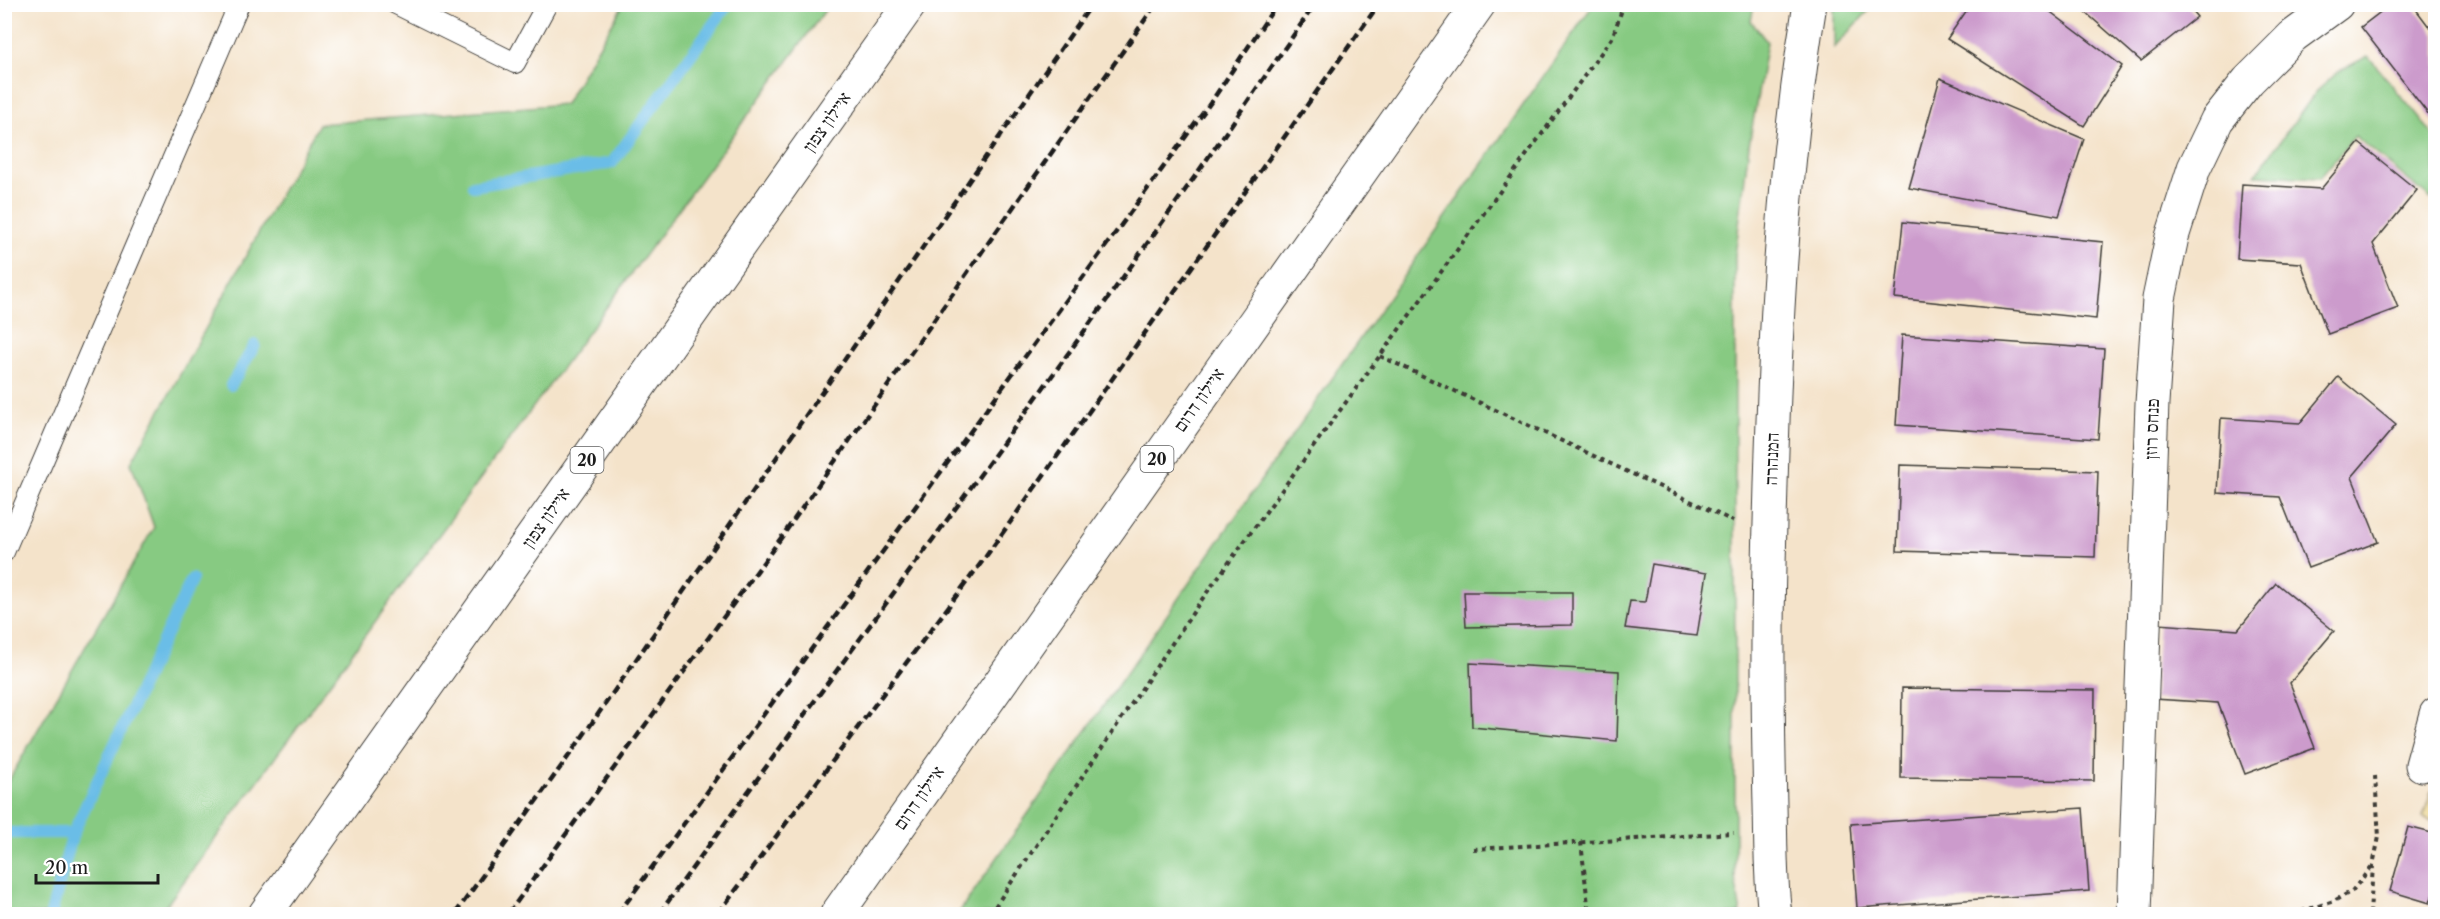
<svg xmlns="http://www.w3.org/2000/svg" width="2440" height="919" font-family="'Libre Caslon Text','Frank Ruhl Libre',serif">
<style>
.green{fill:#87ca82;stroke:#52734f;stroke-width:1.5}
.sand{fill:#eeda9e;stroke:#857b5d;stroke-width:1.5}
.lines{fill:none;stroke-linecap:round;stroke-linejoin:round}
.stream{stroke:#6bbde7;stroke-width:12}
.building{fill:#cc9bcc}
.service-casing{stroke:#3c3a36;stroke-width:22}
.minor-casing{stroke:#3c3a36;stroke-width:35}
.tertiary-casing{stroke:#3c3a36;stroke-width:35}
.motorway-casing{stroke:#3c3a36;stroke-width:35}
.path{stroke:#3c3a36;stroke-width:4;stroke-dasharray:4.5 4.5;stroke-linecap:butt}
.service{stroke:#fff;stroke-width:20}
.minor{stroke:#fff;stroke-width:33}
.tertiary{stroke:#fff;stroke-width:33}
.motorway{stroke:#fff;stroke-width:33}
.rail{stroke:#1c1c1c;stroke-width:4.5;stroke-dasharray:9 4.5;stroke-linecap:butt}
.labels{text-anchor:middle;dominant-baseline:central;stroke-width:4.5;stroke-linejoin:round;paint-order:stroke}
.shield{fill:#fff;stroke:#606060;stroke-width:1.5}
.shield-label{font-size:16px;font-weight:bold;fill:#1c1c1c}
.street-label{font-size:18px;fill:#1c1c1c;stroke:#fff}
</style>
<rect width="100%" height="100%" fill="#fff"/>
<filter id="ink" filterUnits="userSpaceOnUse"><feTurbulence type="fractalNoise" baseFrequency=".0167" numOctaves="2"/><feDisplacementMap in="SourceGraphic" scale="12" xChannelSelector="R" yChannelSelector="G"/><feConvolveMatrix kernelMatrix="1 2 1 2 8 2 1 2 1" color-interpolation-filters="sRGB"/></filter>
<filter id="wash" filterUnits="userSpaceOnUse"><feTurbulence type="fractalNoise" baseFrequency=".008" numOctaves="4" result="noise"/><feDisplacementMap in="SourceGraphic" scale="24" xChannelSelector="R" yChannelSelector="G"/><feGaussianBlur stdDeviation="1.35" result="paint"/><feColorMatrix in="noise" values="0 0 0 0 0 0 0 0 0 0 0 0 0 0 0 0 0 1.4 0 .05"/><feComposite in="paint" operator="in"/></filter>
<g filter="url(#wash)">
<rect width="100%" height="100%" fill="#f4e3ca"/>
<!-- green -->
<g class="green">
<polygon points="623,5 829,5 160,914 5,914 5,787 154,527 131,463 319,124 565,104"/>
<polygon points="1593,5 1754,5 1751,21 1767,42 1749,145 1735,256 1735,878 1741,914 958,914"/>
<polygon points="1834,5 1874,5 1834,48"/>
<polygon points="2368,56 2435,137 2435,195 2431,199 2355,136 2320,178 2255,175 2316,92 2339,71"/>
</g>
<!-- sand -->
<polygon class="sand" points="2435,781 2435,822 2423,817"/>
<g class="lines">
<!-- stream -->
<g class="stream">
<polyline points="473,186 612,163 728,4"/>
<polyline points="231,385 255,345"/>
<polyline points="4,833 73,833"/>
<polyline points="51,914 73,833 192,579"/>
</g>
</g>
<g id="blocks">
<!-- building -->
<g class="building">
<polygon points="1971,4 2040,4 2122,66 2084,126 1947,39"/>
<polygon points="2076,4 2186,4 2197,17 2141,61"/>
<polygon points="2391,4 2412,4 2436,36 2436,124 2361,27"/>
<polygon points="1940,78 2084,139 2059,216 1909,188"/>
<polygon points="2359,143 2417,190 2373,244 2398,308 2328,334 2301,263 2237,259 2242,184 2321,189"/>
<polygon points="1903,222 2103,242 2096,319 1895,298"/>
<polygon points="1902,335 2104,349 2098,439 1896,425"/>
<polygon points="2338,377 2396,425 2352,477 2378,542 2308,568 2280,497 2217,493 2221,418 2300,423"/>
<polygon points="1900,465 2098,471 2095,557 1897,551"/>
<polygon points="1652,564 1707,573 1697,636 1625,628 1630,601 1645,602"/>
<polygon points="2276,583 2334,631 2290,683 2315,748 2245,774 2218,703 2154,699 2159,624 2238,630"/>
<polygon points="1464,592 1572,592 1572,625 1466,627"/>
<polygon points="1470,663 1619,671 1617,741 1472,727"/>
<polygon points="1902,688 2095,690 2094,781 1901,778"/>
<polygon points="2083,808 2089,891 1857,908 1851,824"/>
<polygon points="2408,827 2436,834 2436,884 2430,903 2390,891"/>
</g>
</g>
</g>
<g filter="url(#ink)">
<use href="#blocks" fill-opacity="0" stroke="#3c3a36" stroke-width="1.5"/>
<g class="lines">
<defs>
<g id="service">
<polyline points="396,4 515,63 547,4"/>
<polyline points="4,552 239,4"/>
</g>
<g id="minor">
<polyline points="2422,765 2436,714"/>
<polyline points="2134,914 2152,403 2159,299 2172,237 2194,168 2217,120 2248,81 2293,36 2337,4"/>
</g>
<path id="tertiary" d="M 1775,914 C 1770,878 1771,841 1770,805 C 1768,725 1767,646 1769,566 C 1773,379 1779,190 1810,4"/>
<g id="motorway">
<polyline points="265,914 910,4"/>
<polyline points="837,914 1479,4"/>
</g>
</defs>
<!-- service casing -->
<use href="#service" class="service-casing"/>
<!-- minor casing -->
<use href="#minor" class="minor-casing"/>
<!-- tertiary casing -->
<use href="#tertiary" class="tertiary-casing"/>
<!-- motorway casing -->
<use href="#motorway" class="motorway-casing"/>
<!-- path -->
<g class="path">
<polyline points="1380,356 1733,521"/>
<polyline points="1581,842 1589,914"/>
<polyline points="1473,849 1734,833"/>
<polyline points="990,914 1200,602 1612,38 1624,4"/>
<polyline points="2293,914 2334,901 2352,891 2372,866"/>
<polyline points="2370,914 2373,865 2379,837 2375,776"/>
</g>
<!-- service -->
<use href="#service" class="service"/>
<!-- minor -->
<use href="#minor" class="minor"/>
<!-- tertiary -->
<use href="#tertiary" class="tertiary"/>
<!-- motorway -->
<use href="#motorway" class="motorway"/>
<!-- rail -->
<g class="rail">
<polyline points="455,914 578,743 1092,4"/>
<polyline points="508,914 781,538 1156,4"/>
<polyline points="618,914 1211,102 1277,4"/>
<path d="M 659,914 C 878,612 1103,313 1315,4"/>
<polyline points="718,914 984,559 1379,4"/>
</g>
</g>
</g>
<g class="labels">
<!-- shield labels -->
<g class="shield">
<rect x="1140.5" y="446" width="33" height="26" rx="4.5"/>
<rect x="570.5" y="447" width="33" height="26" rx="4.5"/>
</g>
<g class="shield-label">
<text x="1157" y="459">20</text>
<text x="587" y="460">20</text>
</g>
<!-- street labels -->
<g class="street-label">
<text transform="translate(827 122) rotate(-55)">איילון צפון</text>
<text transform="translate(1199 400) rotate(-55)">איילון דרום</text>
<text transform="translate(2152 429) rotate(-88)">פנחס רוזן</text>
<text transform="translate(1772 459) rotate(-88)">המנהרה</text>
<text transform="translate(546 518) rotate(-55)">איילון צפון</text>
<text transform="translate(919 798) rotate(-55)">איילון דרום</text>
</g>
</g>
<!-- margin -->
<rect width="2440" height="919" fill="none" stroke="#fff" stroke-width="24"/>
<!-- scale -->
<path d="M36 874v9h122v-9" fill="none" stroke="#1c1c1c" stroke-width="3"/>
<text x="45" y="874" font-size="18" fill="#1c1c1c" stroke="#ffffff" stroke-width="4.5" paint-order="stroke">20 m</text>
</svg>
